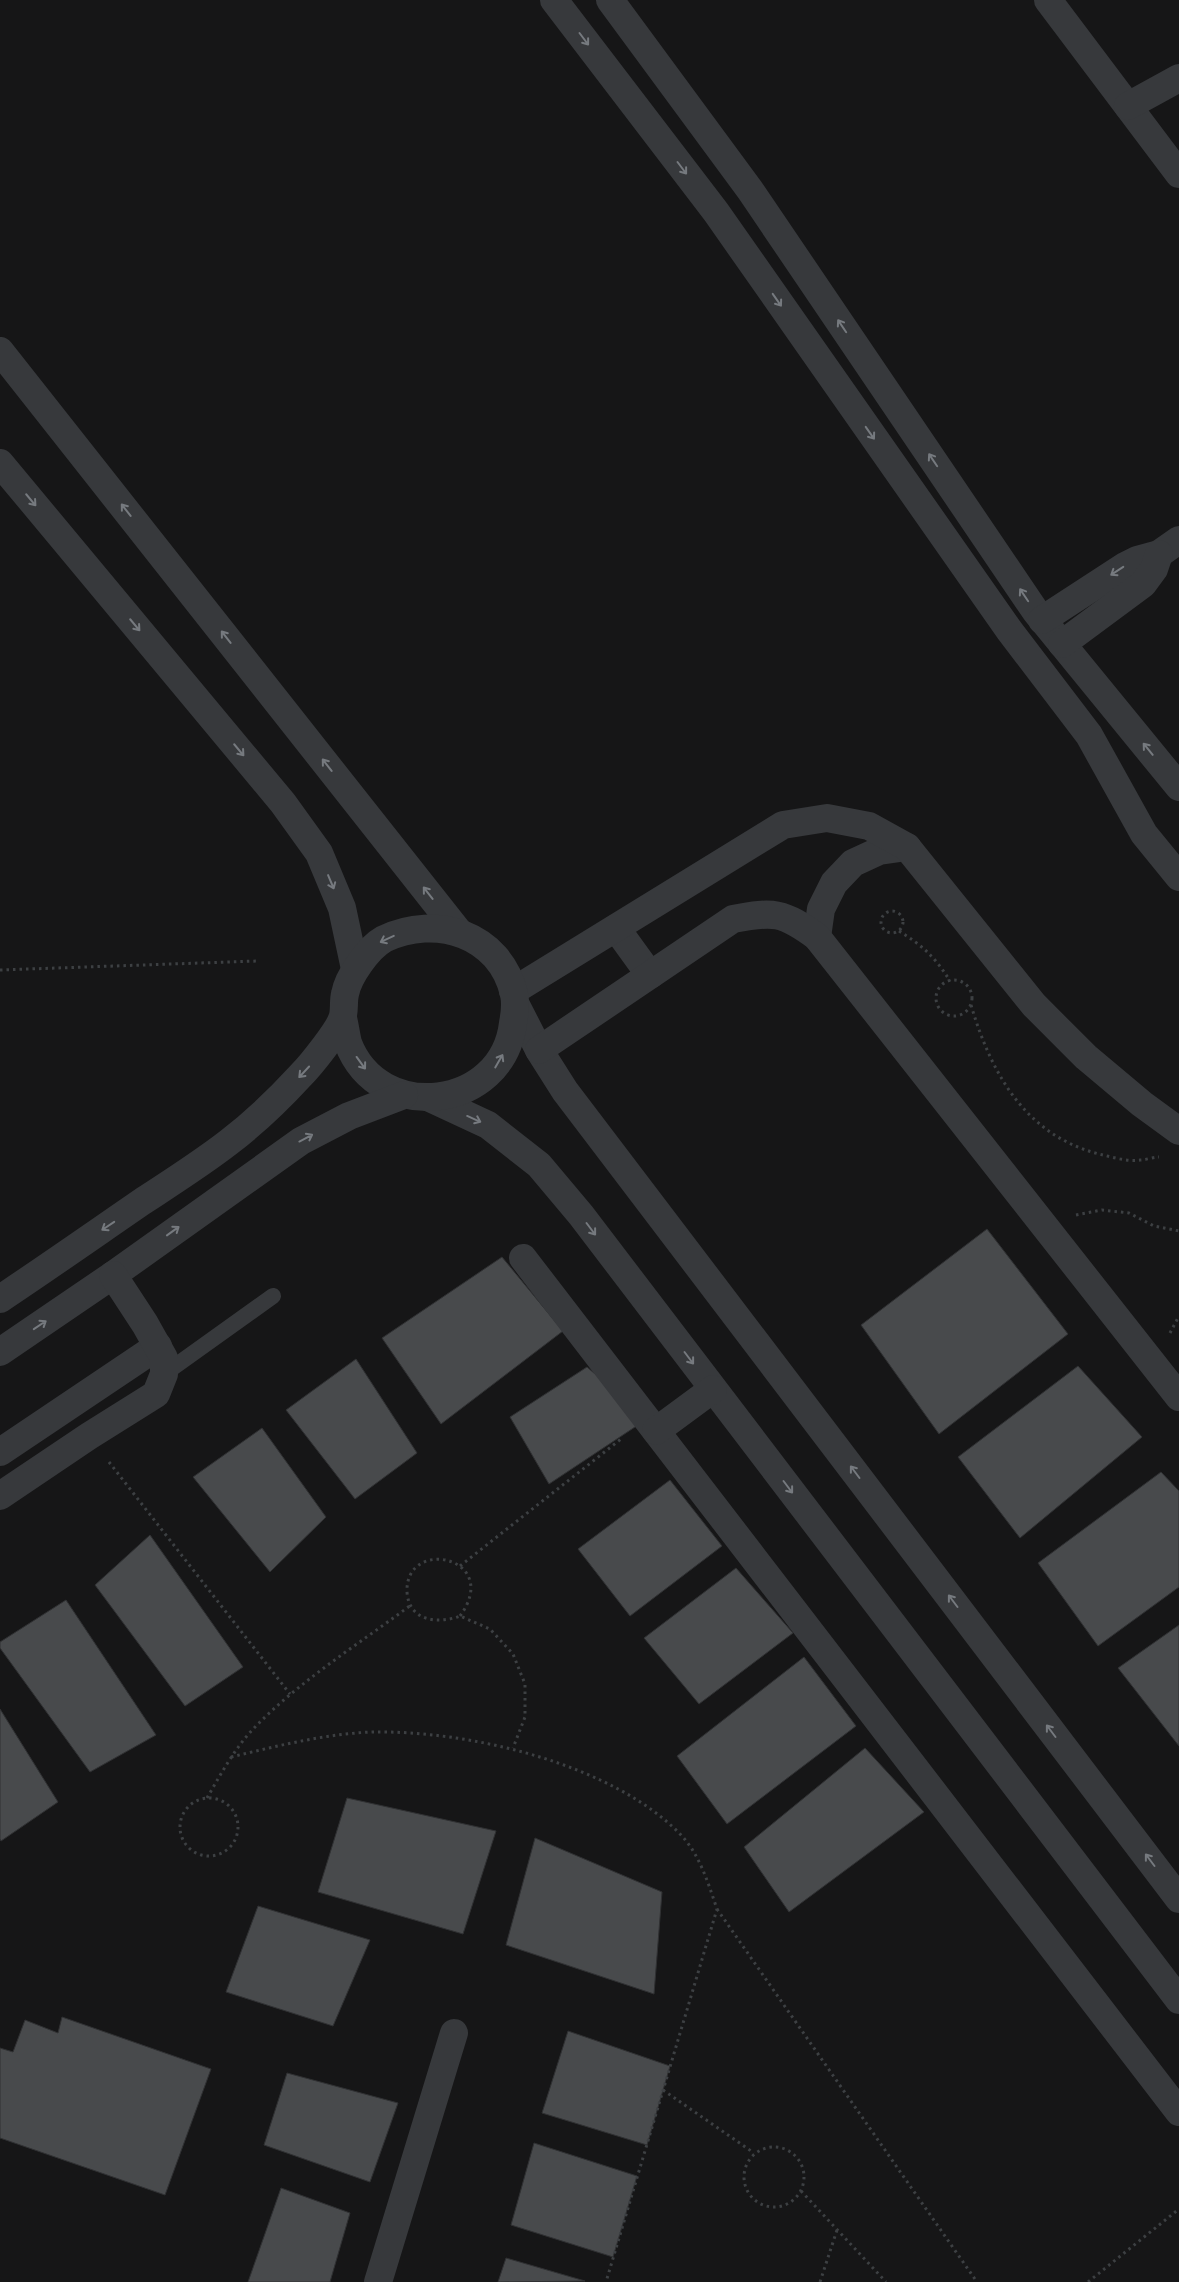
<svg xmlns="http://www.w3.org/2000/svg" width="1179" height="2282" font-family="Barlow,sans-serif">
<style>
.building{fill:#484a4c;stroke:#303133}
.lines{fill:none;stroke-linecap:round;stroke-linejoin:round}
.path{stroke:#3d4043;stroke-width:3;stroke-dasharray:2.5 4;stroke-linecap:butt}
.lane{stroke:#37393c;stroke-width:16}
.street{stroke:#37393c;stroke-width:28}
.oneway{stroke:#767a7f}
</style>
<rect width="100%" height="100%" fill="#161617"/>
<!-- building -->
<g class="building">
<polygon points="987,1229 1068,1334 939,1434 861,1325"/>
<polygon points="502,1257 563,1331 441,1424 382,1338"/>
<polygon points="356,1359 417,1453 355,1499 286,1410"/>
<polygon points="1078,1366 1142,1437 1020,1538 958,1457"/>
<polygon points="587,1367 647,1419 549,1484 510,1417"/>
<polygon points="262,1428 326,1517 270,1572 193,1477"/>
<polygon points="1161,1472 1179,1491 1179,1587 1098,1646 1038,1563"/>
<polygon points="670,1480 722,1546 630,1616 578,1549"/>
<polygon points="150,1535 243,1667 185,1706 95,1585"/>
<polygon points="736,1568 793,1633 699,1704 644,1638"/>
<polygon points="66,1600 156,1735 90,1772 0,1648 0,1642"/>
<polygon points="1179,1625 1179,1746 1118,1668"/>
<polygon points="804,1657 856,1726 727,1824 677,1756"/>
<polygon points="0,1709 58,1802 1,1841 0,1839"/>
<polygon points="865,1748 924,1812 789,1912 744,1847"/>
<polygon points="347,1798 496,1831 463,1934 318,1892"/>
<polygon points="535,1838 662,1892 654,1994 506,1945"/>
<polygon points="258,1906 370,1940 333,2026 226,1992"/>
<polygon points="62,2017 211,2069 165,2195 0,2138 0,2048 13,2052 25,2020 58,2033"/>
<polygon points="568,2031 670,2066 647,2145 542,2113"/>
<polygon points="287,2073 398,2103 370,2182 264,2145"/>
<polygon points="534,2143 637,2176 613,2257 511,2225"/>
<polygon points="281,2188 350,2213 330,2282 248,2282"/>
<polygon points="506,2258 585,2281 498,2282"/>
</g>
<g class="lines">
<!-- path -->
<g class="path">
<circle cx="892" cy="922" r="11"/>
<path d="M 899,931 C 923,946 935,957 950,981"/>
<polyline points="0,970 257,961"/>
<circle cx="954" cy="998" r="18"/>
<path d="M 971,1005 C 991,1073 1025,1135 1099,1154 C 1112,1157 1127,1162 1140,1160 C 1146,1160 1153,1157 1159,1157"/>
<polyline points="1076,1215 1102,1210 1129,1213 1154,1226 1179,1231"/>
<polyline points="1170,1333 1179,1316"/>
<polyline points="109,1462 290,1694"/>
<polyline points="460,1566 621,1439"/>
<path d="M 460,1616 C 503,1557 405,1536 407,1592 C 409,1622 439,1624 460,1616 L 490,1629 L 513,1654 L 525,1684 L 525,1717 L 513,1748"/>
<path d="M 231,1757 C 277,1746 324,1734 372,1732 C 468,1730 613,1764 681,1835 C 700,1855 708,1883 717,1909 L 606,2282"/>
<circle cx="209" cy="1827" r="29"/>
<path d="M 207,1798 C 222,1772 237,1744 259,1723 C 304,1678 360,1643 411,1605"/>
<polyline points="717,1909 977,2282"/>
<polyline points="663,2090 754,2153"/>
<circle cx="774" cy="2177" r="30"/>
<polyline points="801,2191 886,2282"/>
<polyline points="820,2282 837,2230"/>
<polyline points="1088,2282 1179,2209"/>
</g>
<!-- lane -->
<polyline class="lane" points="164,1374 273,1296"/>
<!-- street -->
<g class="street">
<polyline points="554,0 716,212 1009,630 1089,735 1144,834 1179,877"/>
<polyline points="610,0 750,190 1036,612 1179,787"/>
<polyline points="1048,0 1179,174"/>
<polyline points="1128,106 1179,78"/>
<polyline points="0,351 458,931"/>
<polyline points="0,463 283,803 319,853 342,908 355,969"/>
<polyline points="1042,620 1125,566 1137,560 1159,554 1179,540"/>
<polyline points="1062,644 1143,584 1154,569 1159,554"/>
<polyline points="616,928 650,975"/>
<polyline points="817,937 821,909 834,883 853,863 879,851 907,847"/>
<polyline points="513,991 783,825 827,818 869,826 907,847 1034,1005 1086,1057 1142,1104 1179,1131"/>
<polyline points="516,1005 539,1050 565,1091 1179,1899"/>
<path d="M 539,1050 L 733,919 C 774,911 783,912 817,937 L 1179,1397"/>
<polyline points="430,1098 488,1125 539,1165 581,1215 1179,2000"/>
<polyline points="523,1258 1179,2112"/>
<path d="M 0,1299 C 48,1267 95,1234 143,1201 C 172,1182 202,1163 229,1142 C 255,1122 279,1099 301,1075 C 311,1065 338,1031 342,1019 C 345,1012 343,1002 345,994 C 348,977 368,948 384,939 C 436,914 500,934 514,994 C 516,1004 515,1013 513,1023 C 503,1110 379,1125 348,1043 C 346,1035 345,1026 343,1018"/>
<polyline points="0,1352 113,1275 301,1141 349,1116 404,1095"/>
<polyline points="656,1431 713,1389"/>
<polyline points="0,1452 158,1346"/>
<polyline points="0,1496 89,1436 156,1394 164,1374 164,1358 145,1324 113,1275"/>
<polyline points="378,2282 454,2033"/>
</g>
</g>
<!-- one-way arrows -->
<defs><path id="oneway-shaft" d="M-6 0H5M1.5-3L5.5 0L1.5 3" fill="none" stroke-width="1.6" stroke-linecap="round" stroke-linejoin="round" transform="scale(1.25)"/></defs>
<g class="oneway">
<use href="#oneway-shaft" transform="translate(584 39) rotate(53)"/>
<use href="#oneway-shaft" transform="translate(682 168) rotate(53)"/>
<use href="#oneway-shaft" transform="translate(777 300) rotate(55)"/>
<use href="#oneway-shaft" transform="translate(842 326) rotate(-124)"/>
<use href="#oneway-shaft" transform="translate(870 433) rotate(55)"/>
<use href="#oneway-shaft" transform="translate(933 460) rotate(-124)"/>
<use href="#oneway-shaft" transform="translate(31 500) rotate(50)"/>
<use href="#oneway-shaft" transform="translate(126 510) rotate(-128)"/>
<use href="#oneway-shaft" transform="translate(1117 571) rotate(147)"/>
<use href="#oneway-shaft" transform="translate(1024 595) rotate(-124)"/>
<use href="#oneway-shaft" transform="translate(135 625) rotate(50)"/>
<use href="#oneway-shaft" transform="translate(226 637) rotate(-128)"/>
<use href="#oneway-shaft" transform="translate(1148 749) rotate(-129)"/>
<use href="#oneway-shaft" transform="translate(239 750) rotate(50)"/>
<use href="#oneway-shaft" transform="translate(327 765) rotate(-128)"/>
<use href="#oneway-shaft" transform="translate(331 882) rotate(67)"/>
<use href="#oneway-shaft" transform="translate(428 893) rotate(-128)"/>
<use href="#oneway-shaft" transform="translate(387 939) rotate(155)"/>
<use href="#oneway-shaft" transform="translate(499 1061) rotate(-60)"/>
<use href="#oneway-shaft" transform="translate(361 1063) rotate(54)"/>
<use href="#oneway-shaft" transform="translate(304 1072) rotate(133)"/>
<use href="#oneway-shaft" transform="translate(474 1119) rotate(24)"/>
<use href="#oneway-shaft" transform="translate(306 1138) rotate(-28)"/>
<use href="#oneway-shaft" transform="translate(108 1226) rotate(146)"/>
<use href="#oneway-shaft" transform="translate(591 1229) rotate(53)"/>
<use href="#oneway-shaft" transform="translate(173 1231) rotate(-36)"/>
<use href="#oneway-shaft" transform="translate(40 1325) rotate(-34)"/>
<use href="#oneway-shaft" transform="translate(689 1358) rotate(53)"/>
<use href="#oneway-shaft" transform="translate(855 1472) rotate(-127)"/>
<use href="#oneway-shaft" transform="translate(788 1487) rotate(53)"/>
<use href="#oneway-shaft" transform="translate(953 1601) rotate(-127)"/>
<use href="#oneway-shaft" transform="translate(1051 1731) rotate(-127)"/>
<use href="#oneway-shaft" transform="translate(1150 1860) rotate(-127)"/>
</g>
</svg>
